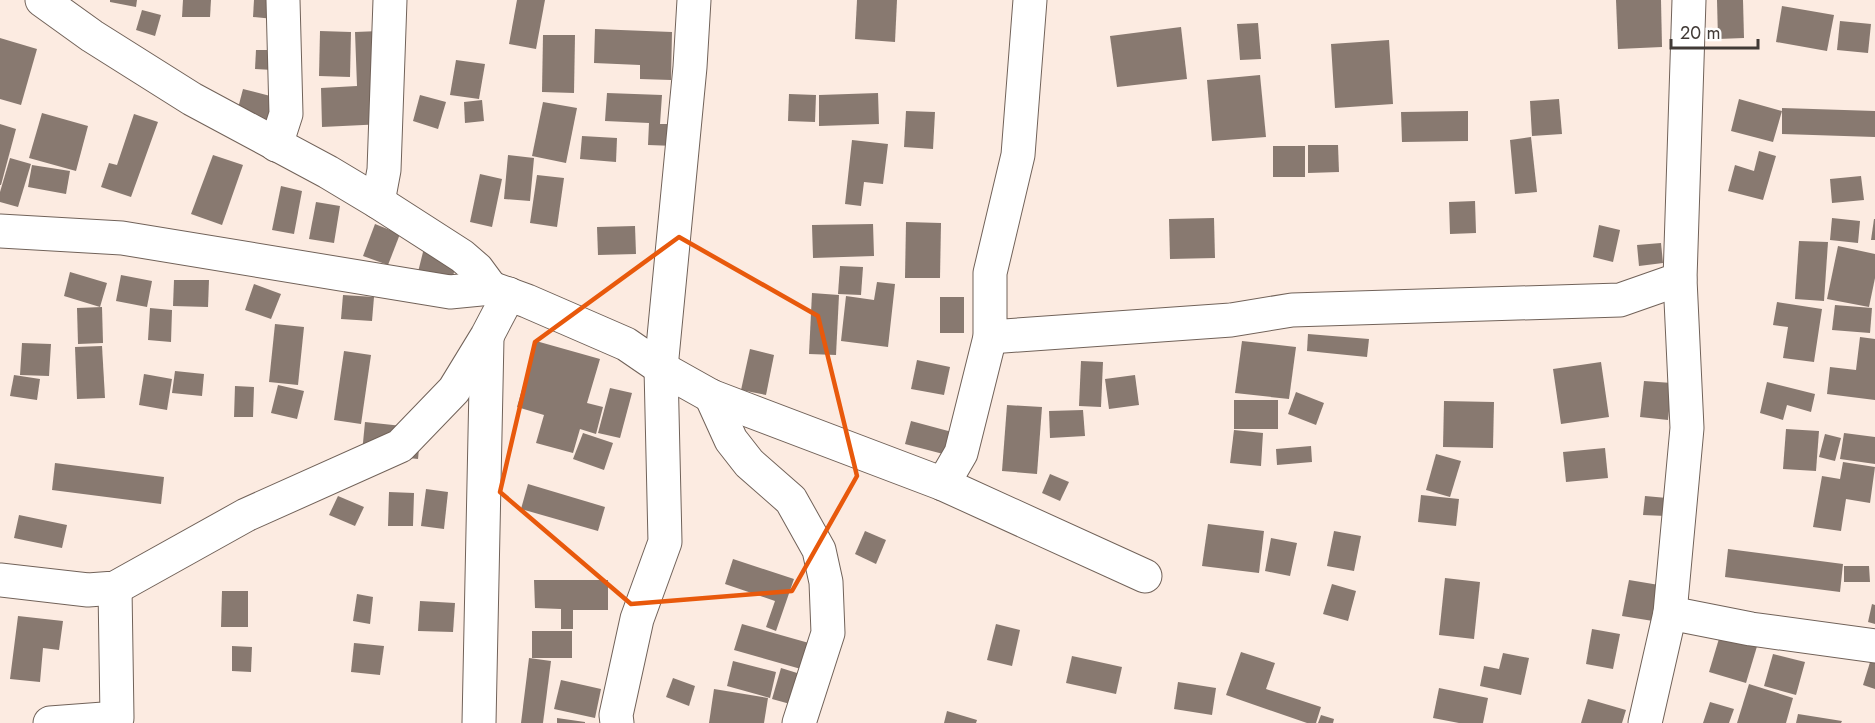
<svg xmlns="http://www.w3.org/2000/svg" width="1875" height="723" font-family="Jost,sans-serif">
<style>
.building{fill:#887970}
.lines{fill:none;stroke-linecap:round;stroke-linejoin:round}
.minor-casing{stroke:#716259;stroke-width:35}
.minor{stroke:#fff;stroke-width:33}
.marked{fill:none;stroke:#e8590c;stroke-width:4.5;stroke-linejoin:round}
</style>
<rect width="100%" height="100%" fill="#fcebe1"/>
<!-- building -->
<g class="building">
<polygon points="110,0 137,0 136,7 110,2"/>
<polygon points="183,0 211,0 210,17 182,17"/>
<polygon points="254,0 277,0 274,19 253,17"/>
<polygon points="517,0 545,0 536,49 509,44"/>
<polygon points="857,0 897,0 895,42 855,39"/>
<polygon points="1616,0 1661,0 1662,47 1618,49"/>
<polygon points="1717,0 1743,0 1744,38 1718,39"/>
<polygon points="1782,6 1834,15 1827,51 1776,42"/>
<polygon points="142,10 161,15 155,36 136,30"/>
<polygon points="1840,21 1871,24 1868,53 1837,50"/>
<polygon points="1258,23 1261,59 1240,60 1237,24"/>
<polygon points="1181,27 1187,79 1117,87 1110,36"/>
<polygon points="595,29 672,32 671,80 640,79 640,65 594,63"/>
<polygon points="320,31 351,32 350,77 319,76"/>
<polygon points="380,31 384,124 322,127 321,88 357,86 355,32"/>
<polygon points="543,35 575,35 574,93 542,92"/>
<polygon points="0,38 37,49 21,105 0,99"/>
<polygon points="1389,40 1393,104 1335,108 1331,44"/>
<polygon points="256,50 275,50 273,70 255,69"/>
<polygon points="456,60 485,64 479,99 450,95"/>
<polygon points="1260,75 1266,137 1212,141 1207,80"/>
<polygon points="243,89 278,98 272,122 237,112"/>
<polygon points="607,93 662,95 660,124 675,124 675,146 648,145 649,123 605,121"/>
<polygon points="878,93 879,124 819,126 819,95"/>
<polygon points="789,94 816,95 815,122 788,121"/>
<polygon points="420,95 446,102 438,129 413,121"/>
<polygon points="1559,99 1562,134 1532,136 1530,101"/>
<polygon points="1739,99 1782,111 1773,142 1731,131"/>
<polygon points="482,100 484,121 465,123 464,102"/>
<polygon points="543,102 577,108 566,163 532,156"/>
<polygon points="1782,108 1875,111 1875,137 1782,134"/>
<polygon points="906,111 935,112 933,149 904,147"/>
<polygon points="1468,111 1468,141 1402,142 1401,112"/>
<polygon points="42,113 88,126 76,171 29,158"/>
<polygon points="134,114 158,122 131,197 101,187 109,163 117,165"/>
<polygon points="0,124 16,129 1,185 0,185"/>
<polygon points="582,136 617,138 616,162 580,159"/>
<polygon points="1531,137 1537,192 1515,194 1510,140"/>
<polygon points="852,140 888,144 883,184 864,182 861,206 845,204"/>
<polygon points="1308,145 1338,145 1339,172 1308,173"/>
<rect x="1273" y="146" width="32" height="31"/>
<polygon points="1759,151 1776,156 1763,200 1728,191 1735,165 1754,171"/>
<polygon points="213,155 243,165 222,225 191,214"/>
<polygon points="508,155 534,158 530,201 504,199"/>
<polygon points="10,158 31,164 18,207 0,202 0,192"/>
<polygon points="32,165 70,171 66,194 28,187"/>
<polygon points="480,174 502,179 492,227 470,222"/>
<polygon points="537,175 564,178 557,227 530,223"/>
<polygon points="1861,176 1864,200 1832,203 1830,179"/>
<polygon points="281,186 302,191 294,234 272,230"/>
<polygon points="1475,201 1476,233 1450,234 1449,202"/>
<polygon points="316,202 340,206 334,243 309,239"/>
<polygon points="1214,218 1215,258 1170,259 1169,219"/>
<polygon points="1832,218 1860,221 1858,243 1830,240"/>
<polygon points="1874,219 1875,219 1875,240 1871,240"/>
<polygon points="906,222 941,223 940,278 905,278"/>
<polygon points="375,224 400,234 388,265 363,256"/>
<polygon points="873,224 874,256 813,258 812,225"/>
<polygon points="1599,225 1620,230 1613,262 1593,257"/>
<polygon points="635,226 636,254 598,255 597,227"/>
<polygon points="1799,241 1828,242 1824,301 1795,299"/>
<polygon points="1661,243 1663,263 1639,266 1637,245"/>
<polygon points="1838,246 1875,254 1875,278 1869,307 1827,299"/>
<polygon points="424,248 458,257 452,280 418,272"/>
<polygon points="840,266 863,267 861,295 838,294"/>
<polygon points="70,272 107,283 100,307 64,296"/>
<polygon points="121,275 152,281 147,307 116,301"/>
<polygon points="174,280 209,280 208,307 173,306"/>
<polygon points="877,282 895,284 888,347 841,341 846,296 874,300"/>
<polygon points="254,284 281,294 271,319 245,310"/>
<polygon points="812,293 839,295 836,355 809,354"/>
<polygon points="343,295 374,297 372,321 341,319"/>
<rect x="940" y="297" width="24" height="36"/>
<polygon points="1777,302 1822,309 1814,362 1783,358 1788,327 1773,325"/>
<polygon points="1835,305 1872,308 1870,333 1832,330"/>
<polygon points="102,307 103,343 78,344 77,308"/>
<polygon points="150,308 172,310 171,342 148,340"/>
<polygon points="275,324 304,327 298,385 269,382"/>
<polygon points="1308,334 1369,339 1367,357 1307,351"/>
<polygon points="1860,337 1875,339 1875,400 1827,394 1830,367 1856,370"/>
<polygon points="536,341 600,359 587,403 603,407 596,434 580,429 573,453 536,443 544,415 517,407"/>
<polygon points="1242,341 1296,347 1289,399 1235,393"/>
<polygon points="22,343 51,344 49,376 20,375"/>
<polygon points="102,346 105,398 77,399 75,347"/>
<polygon points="750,349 774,355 766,395 741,390"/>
<polygon points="344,351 371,355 361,424 334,420"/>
<polygon points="917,360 950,367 944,395 911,389"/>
<polygon points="1081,361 1103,362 1101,407 1079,406"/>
<polygon points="1601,362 1609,417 1561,424 1553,369"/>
<polygon points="175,371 204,374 202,396 172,393"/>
<polygon points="144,374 172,379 167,410 139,405"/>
<polygon points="14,375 40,379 37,400 10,396"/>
<polygon points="1135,375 1139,405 1109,409 1105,379"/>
<polygon points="1644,381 1672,383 1668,420 1640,417"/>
<polygon points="1767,382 1815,394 1811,412 1787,405 1783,420 1760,413"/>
<polygon points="278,385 304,391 297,419 271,413"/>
<polygon points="235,386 254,387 253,417 234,417"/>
<polygon points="610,388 632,393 620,438 598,433"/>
<polygon points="1296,392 1324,403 1316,425 1288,414"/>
<rect x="1234" y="400" width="44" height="29"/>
<polygon points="1444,401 1494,402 1493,448 1443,447"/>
<polygon points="1007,405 1042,407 1037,474 1002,471"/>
<polygon points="1083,410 1085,436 1050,438 1049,411"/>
<polygon points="911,421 952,432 947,455 905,444"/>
<polygon points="365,422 421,428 418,459 362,453"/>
<polygon points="1786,429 1819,431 1816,471 1783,469"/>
<polygon points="1234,430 1263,433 1261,466 1230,463"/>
<polygon points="583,433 613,443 604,470 573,459"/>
<polygon points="1844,433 1875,437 1875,464 1840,459"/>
<polygon points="1825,434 1841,438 1835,461 1819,457"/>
<polygon points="1311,446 1312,462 1277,465 1276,449"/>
<polygon points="1605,448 1608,478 1566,482 1563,452"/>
<polygon points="1436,454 1461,461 1450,497 1426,490"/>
<polygon points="1843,462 1875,467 1870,503 1846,499 1841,531 1813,527 1822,476 1840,479"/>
<polygon points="55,463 164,477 161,504 52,490"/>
<polygon points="1050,474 1069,482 1060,501 1042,493"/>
<polygon points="528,484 605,507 598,531 521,509"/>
<polygon points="426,489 448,492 444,529 421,526"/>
<polygon points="389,492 414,493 413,526 388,526"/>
<polygon points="1421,495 1459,499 1456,526 1418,522"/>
<polygon points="338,496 364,507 355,526 329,515"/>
<polygon points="1645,496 1667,498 1666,516 1643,515"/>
<polygon points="19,515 67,525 62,548 14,538"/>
<polygon points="1208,524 1264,531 1259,573 1202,566"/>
<polygon points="865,531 886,540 876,564 855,554"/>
<polygon points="1334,531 1361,536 1354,571 1327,566"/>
<polygon points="1271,538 1297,543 1290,576 1265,571"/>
<polygon points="1728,549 1843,564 1840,592 1725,577"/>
<polygon points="733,559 794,579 776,631 766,627 775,601 725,584"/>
<polygon points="1844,566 1869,566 1870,582 1844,582"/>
<polygon points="1445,578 1480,582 1474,639 1439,635"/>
<polygon points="534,580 608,580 608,610 573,610 573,629 561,629 561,609 535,608"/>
<polygon points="1629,580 1659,585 1653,621 1622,616"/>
<polygon points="1332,584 1356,591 1348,621 1323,614"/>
<polygon points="222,591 248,591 248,627 221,627"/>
<polygon points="357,594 373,597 370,624 353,621"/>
<polygon points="420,601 455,603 453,632 418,631"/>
<polygon points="1872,604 1875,605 1875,624 1868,622"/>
<polygon points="18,616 63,621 59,650 43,648 40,682 10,679"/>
<polygon points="742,624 816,645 808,671 734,650"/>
<polygon points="996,624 1020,630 1012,666 987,660"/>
<polygon points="1592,629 1620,634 1613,669 1586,664"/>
<rect x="532" y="631" width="40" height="27"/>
<polygon points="1721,632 1758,643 1746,683 1709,672"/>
<polygon points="354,643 384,646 380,675 351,672"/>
<polygon points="232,646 252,647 251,672 232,671"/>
<polygon points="1241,652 1275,663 1266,689 1321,707 1316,723 1307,723 1226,695"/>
<polygon points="1503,653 1529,658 1521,695 1480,686 1484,666 1499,669"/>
<polygon points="1773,654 1805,662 1796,695 1764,686"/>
<polygon points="1072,656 1122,667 1116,694 1066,683"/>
<polygon points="529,658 551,661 543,723 521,723"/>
<polygon points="1871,659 1875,660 1875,689 1863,685"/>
<polygon points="733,661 776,672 770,698 727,686"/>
<polygon points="781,668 810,677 801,707 772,699"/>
<polygon points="673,678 695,686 689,706 666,697"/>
<polygon points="561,680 601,689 595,718 554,709"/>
<polygon points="1178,682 1216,688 1212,715 1174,709"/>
<polygon points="1749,684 1793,698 1786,723 1737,723"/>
<polygon points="1439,688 1488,698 1483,723 1459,723 1433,718"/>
<polygon points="714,689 768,698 764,723 709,723"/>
<polygon points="1588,699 1626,710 1622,723 1581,723"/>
<polygon points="1710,702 1734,709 1729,723 1703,723"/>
<polygon points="947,711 977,720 976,723 944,723"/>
<polygon points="1798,714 1842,721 1841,723 1796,723"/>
<polygon points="1321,715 1334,719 1333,723 1318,723"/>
<polygon points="557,718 585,722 585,723 557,723"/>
</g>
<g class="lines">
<defs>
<g id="minor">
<polyline points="42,0 92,36 192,99 328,172 378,202 462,256 477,269 491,288"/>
<polyline points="276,145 286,114 283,0"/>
<polyline points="378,202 384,170 390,0"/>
<polyline points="0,231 122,238 450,292 491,288 527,301 626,344 661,368 711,396 943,484 1145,576"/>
<polyline points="990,337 1231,320 1292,310 1620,300 1680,279"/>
<polyline points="711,396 731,440 749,463 791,500 819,550 826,582 828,633 799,723"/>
<polyline points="943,484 961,453 990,337 990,273 1018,155 1030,0"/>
<polyline points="0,580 88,590 115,588 246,515 400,446 454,390 487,336 509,294"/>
<polyline points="1670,613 1751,629 1875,646"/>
<polyline points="50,723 117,718 115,588"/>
<polyline points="479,723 487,338"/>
<polyline points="617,723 616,715 637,619 665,542 661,368 690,67 694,0"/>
<polyline points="1645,723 1670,613 1687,428 1680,279 1689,0"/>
</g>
</defs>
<!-- minor casing -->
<use href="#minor" class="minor-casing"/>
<!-- minor -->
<use href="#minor" class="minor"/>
</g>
<!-- marked area -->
<path class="marked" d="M 679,237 L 818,316 L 857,476 L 792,591 L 631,604 L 500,492 L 535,342 Z"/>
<!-- scale -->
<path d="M1671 39v9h87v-9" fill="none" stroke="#413a36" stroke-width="3"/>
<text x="1680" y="39" font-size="18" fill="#413a36" stroke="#ffffff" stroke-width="4.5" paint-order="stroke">20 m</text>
</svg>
